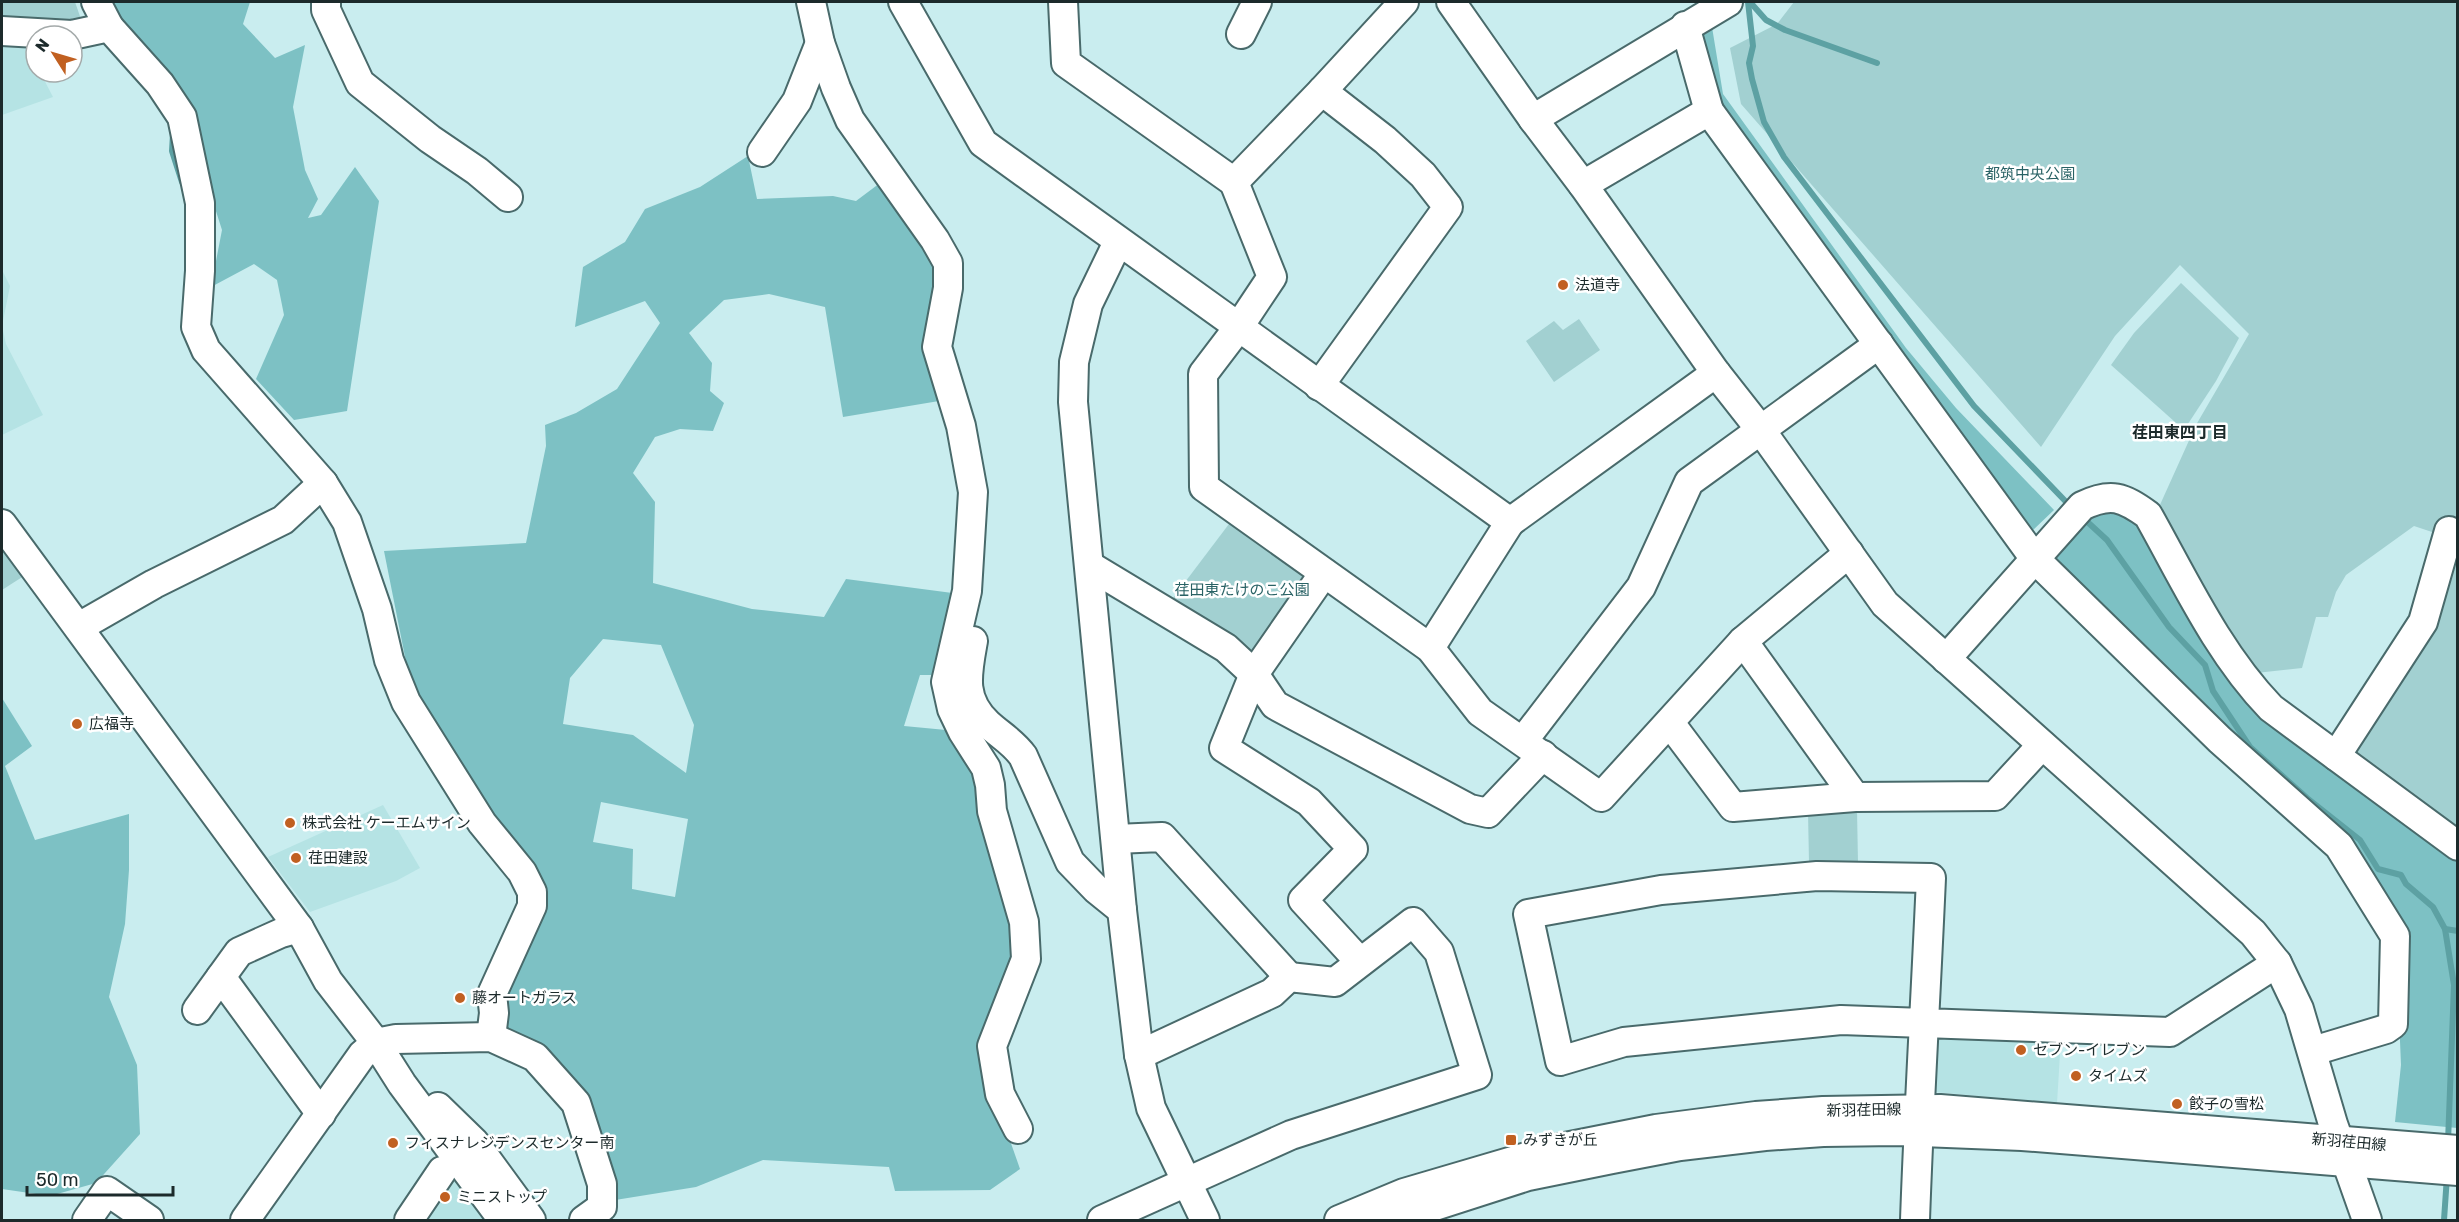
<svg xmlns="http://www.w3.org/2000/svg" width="2459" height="1222" font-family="Rubik,'Noto Sans JP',sans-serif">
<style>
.built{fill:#b5e3e4}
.green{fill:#a2d0d1}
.forest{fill:#7dc1c4;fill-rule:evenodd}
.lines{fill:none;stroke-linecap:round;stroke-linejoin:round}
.stream{stroke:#5da1a3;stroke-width:6}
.minor-casing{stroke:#496a6b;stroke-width:32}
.minor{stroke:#fff;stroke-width:28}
.poi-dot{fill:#c16021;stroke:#fff;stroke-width:2}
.labels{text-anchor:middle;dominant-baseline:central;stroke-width:5;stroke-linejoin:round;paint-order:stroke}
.park-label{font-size:15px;fill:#296265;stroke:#fff}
.poi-label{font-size:15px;fill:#1c2a2b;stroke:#fff;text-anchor:start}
.street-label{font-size:15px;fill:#1c2a2b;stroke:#fff}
.neighbourhood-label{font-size:16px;font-weight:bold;fill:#1c2a2b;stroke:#fff}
</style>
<rect width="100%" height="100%" fill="#c9edef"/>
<!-- built -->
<g class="built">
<polygon points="2,38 22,39 36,65 36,72 40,72 53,97 2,115"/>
<polygon points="2,270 10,286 2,326 6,344 43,415 2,435"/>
<polygon points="383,805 420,868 396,881 310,912 268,857"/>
<polygon points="1938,1036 2061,1038 2057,1103 1935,1092"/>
<polygon points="448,1170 483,1220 415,1220"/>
</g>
<!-- green -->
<g class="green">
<polygon points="2,2 75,2 83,25 2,16"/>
<polygon points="1794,2 2457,2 2457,829 2354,754 2427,644 2456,540 2414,526 2346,575 2336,592 2328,617 2316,617 2302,668 2256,673 2221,620 2159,507 2196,425 2249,334 2180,265 2115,336 2041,447 1741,104 1730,48 1777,24"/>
<polygon points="2181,283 2239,338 2216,381 2184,430 2111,365 2134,333"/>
<polygon points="1579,319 1600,350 1554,382 1526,341 1554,321 1563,330"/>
<polygon points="1232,520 1307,578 1256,657 1170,602"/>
<polygon points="2,536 30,572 2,590"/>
<polygon points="1857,810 1858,863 1809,862 1808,812"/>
</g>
<!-- forest -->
<g class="forest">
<polygon points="108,2 250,2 243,24 275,58 305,45 293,107 305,170 318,199 308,218 321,215 355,167 379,201 347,411 294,420 256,379 284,315 277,280 254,264 211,287 222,230 176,86 120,30"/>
<polygon points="1711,21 1723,94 1906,348 1956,408 2054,510 2030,533 1715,103 1695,30"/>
<path d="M 748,156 L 757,199 L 833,196 L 856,201 L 880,183 L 943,264 L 945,400 L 843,417 L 825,307 L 769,294 L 724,300 L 689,333 L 712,363 L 710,391 L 724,403 L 713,431 L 680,429 L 655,437 L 633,473 L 655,502 L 653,583 L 752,609 L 824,617 L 846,579 L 960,594 L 941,675 L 920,675 L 904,726 L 946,730 L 973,772 L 1021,959 L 988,1048 L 1007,1132 L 1020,1169 L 990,1190 L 895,1191 L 889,1167 L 763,1160 L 696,1187 L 609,1201 L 585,1119 L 507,1036 L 501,991 L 534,915 L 480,811 L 411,687 L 384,551 L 526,543 L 546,446 L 545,425 L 576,413 L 617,389 L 660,323 L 645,301 L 575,327 L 583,267 L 625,242 L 645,209 L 700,187 ZM 603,639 L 661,645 L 694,725 L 686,773 L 633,735 L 563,724 L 570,678 ZM 601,802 L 688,819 L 675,897 L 632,889 L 633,849 L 593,842 Z"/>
<polygon points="2128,509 2233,674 2457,851 2457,1128 2395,1122 2401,1065 2399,1017 2402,959 2362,868 2080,594 2052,555 2093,513"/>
<polygon points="2,698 32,746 5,766 35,840 129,814 129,870 125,924 109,997 137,1065 140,1134 96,1183 50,1196 2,1189"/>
</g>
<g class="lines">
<!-- stream -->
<g class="stream">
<polyline points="1748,2 1753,46 1749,63 1752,79 1764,122 1784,157 1974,406 2071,507"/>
<polyline points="1750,2 1766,20 1785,30 1877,63"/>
<polyline points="173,134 172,151 182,182"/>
<polyline points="2081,516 2107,540 2169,627 2205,665 2213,691 2250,747 2307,798 2360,840 2378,869 2401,875 2406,884 2433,907 2445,929 2454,985 2448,1142"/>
<polyline points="2445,929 2458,931"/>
<polyline points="2444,1220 2447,1176"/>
</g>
<defs>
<g id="minor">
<polyline points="96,2 109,27"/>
<polyline points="326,2 326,10 360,83 430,139 477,171 508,197"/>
<polyline points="811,2 820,43 836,88 850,120 935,240 948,263 948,288 937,347 961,426 973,492 967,591 946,682 952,709 963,732 986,768 990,785 992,811 1024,922 1026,959 992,1046 1000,1094 1018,1129"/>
<polyline points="903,2 983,143 1510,522 1716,373"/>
<polyline points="1063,2 1066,63 1234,182"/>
<polyline points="1404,2 1322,91 1234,182 1272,277 1238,328 1203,374 1204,487 1430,648 1480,712 1601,797 1743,641 1849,553"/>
<polyline points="1451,2 1533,119 1583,185 1716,373 1760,429 1885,604 2253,933 2277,963 2299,1009 2333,1124 2367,1220"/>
<polyline points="1685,26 1709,111"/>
<polyline points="2,31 72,35 109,27 160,84 182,117 200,203 200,271 196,327 206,350 323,483 347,522 377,609 389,660 406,702 482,823 522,872 532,892 532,906 492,994 494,1013 491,1037"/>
<polyline points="1241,34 1257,2"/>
<polyline points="1533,119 1728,2"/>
<polyline points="762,152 797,101 820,43"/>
<polyline points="1583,185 1709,111 2035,559 2220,740 2339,846 2395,936 2393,1024 2386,1029 2313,1051"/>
<polyline points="1118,242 1088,304 1074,362 1073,402 1122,910 1139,1055 1151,1108 1205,1220"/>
<polyline points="1319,386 1448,207 1423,175 1385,140 1322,91"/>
<polyline points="2,524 299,928 328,981 376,1043 402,1084 503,1220"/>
<polyline points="1090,566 1226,648 1254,674 1275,705 1470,809 1488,813 1543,755"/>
<polyline points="1324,573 1254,674 1224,748 1309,802 1353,849 1303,900 1360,962"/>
<polyline points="79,627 154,584 283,520 323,483"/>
<path d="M 973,641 C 967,674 961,699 988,724 C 1000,735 1013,742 1023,756 L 1070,862 L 1096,889 L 1122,910"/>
<polyline points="1743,641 1855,797"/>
<polyline points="1430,648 1510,522"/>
<path d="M 1946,659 L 2082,506 C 2111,492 2123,497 2148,515 C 2185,581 2218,653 2271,708 L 2458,846"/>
<polyline points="1670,723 1733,807 1855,797 1995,796 2042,745"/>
<polyline points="1523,741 1641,587 1689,482 1879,344"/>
<polyline points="2336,756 2423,622 2449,531"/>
<polyline points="1116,839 1162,837 1289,977"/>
<polyline points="221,977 321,1114"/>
<polyline points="197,1010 239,952 281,933 299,928"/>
<polyline points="438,1107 474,1142 531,1220"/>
<polyline points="87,1220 107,1191 149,1220"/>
<polyline points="245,1220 362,1055 376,1043 396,1039 491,1037 535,1057 576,1103 602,1184 602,1207 584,1220"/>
<polyline points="409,1220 442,1171"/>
<polyline points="1102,1220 1291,1135 1477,1075 1439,952 1413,922 1335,982 1289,977 1272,993 1139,1055"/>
<polyline points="1339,1220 1404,1193 1550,1150 1656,1129 1756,1116 1823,1111 1940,1109 2458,1150"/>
<polyline points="1391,1220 1528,1176 1612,1159 1680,1146 1765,1136 1823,1132 1897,1131 2022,1136 2458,1171"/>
<path d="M 1915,1220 C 1919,1106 1926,992 1931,878 L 1817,876 L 1661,890 L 1528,914 L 1560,1061 L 1624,1042 L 1841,1020 L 2170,1032 L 2277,963"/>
</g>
</defs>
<!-- minor casing -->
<use href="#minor" class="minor-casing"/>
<!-- minor -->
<use href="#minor" class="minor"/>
</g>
<!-- markers -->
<g class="poi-dot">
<circle cx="1563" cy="285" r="6"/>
<circle cx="77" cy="724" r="6"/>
<circle cx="290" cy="823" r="6"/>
<circle cx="296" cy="858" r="6"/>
<circle cx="460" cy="998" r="6"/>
<circle cx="2021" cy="1050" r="6"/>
<circle cx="2076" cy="1076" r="6"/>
<circle cx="2177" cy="1104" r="6"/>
<rect x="1505" y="1134" width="12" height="12" rx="3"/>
<circle cx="393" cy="1143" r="6"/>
<circle cx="445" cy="1197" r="6"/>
</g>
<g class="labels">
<!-- park labels -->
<g class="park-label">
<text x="2030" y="174">都筑中央公園</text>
<text x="1242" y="590">荏田東たけのこ公園</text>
</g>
<!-- poi labels -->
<g class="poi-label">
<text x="1575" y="285">法道寺</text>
<text x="89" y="724">広福寺</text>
<text x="302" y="823">株式会社 ケーエムサイン</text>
<text x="308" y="858">荏田建設</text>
<text x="472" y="998">藤オートガラス</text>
<text x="2033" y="1050">セブン-イレブン</text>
<text x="2088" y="1076">タイムズ</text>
<text x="2189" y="1104">餃子の雪松</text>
<text x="1523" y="1140">みずきが丘</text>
<text x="405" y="1143">フィスナレジデンスセンター南</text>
<text x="457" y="1197">ミニストップ</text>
</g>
<!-- street labels -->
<g class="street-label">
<text transform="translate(1864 1110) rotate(-1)">新羽荏田線</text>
<text transform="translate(2349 1142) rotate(5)">新羽荏田線</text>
</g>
<!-- neighbourhood labels -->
<g class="neighbourhood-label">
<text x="2180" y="432">荏田東四丁目</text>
</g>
</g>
<!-- border -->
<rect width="2459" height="1222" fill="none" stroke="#1c2a2b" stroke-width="6"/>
<!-- north arrow -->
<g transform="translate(54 54) rotate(307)"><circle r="28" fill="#ffffff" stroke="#a4aaaa" stroke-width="1.5"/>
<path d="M0-4.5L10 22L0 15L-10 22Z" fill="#c16021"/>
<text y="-9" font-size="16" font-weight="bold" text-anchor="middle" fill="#1c2a2b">N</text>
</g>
<!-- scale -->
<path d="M27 1186v9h146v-9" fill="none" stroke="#1c2a2b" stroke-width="3"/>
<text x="36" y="1186" font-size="18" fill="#1c2a2b" stroke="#ffffff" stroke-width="4.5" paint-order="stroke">50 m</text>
</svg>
